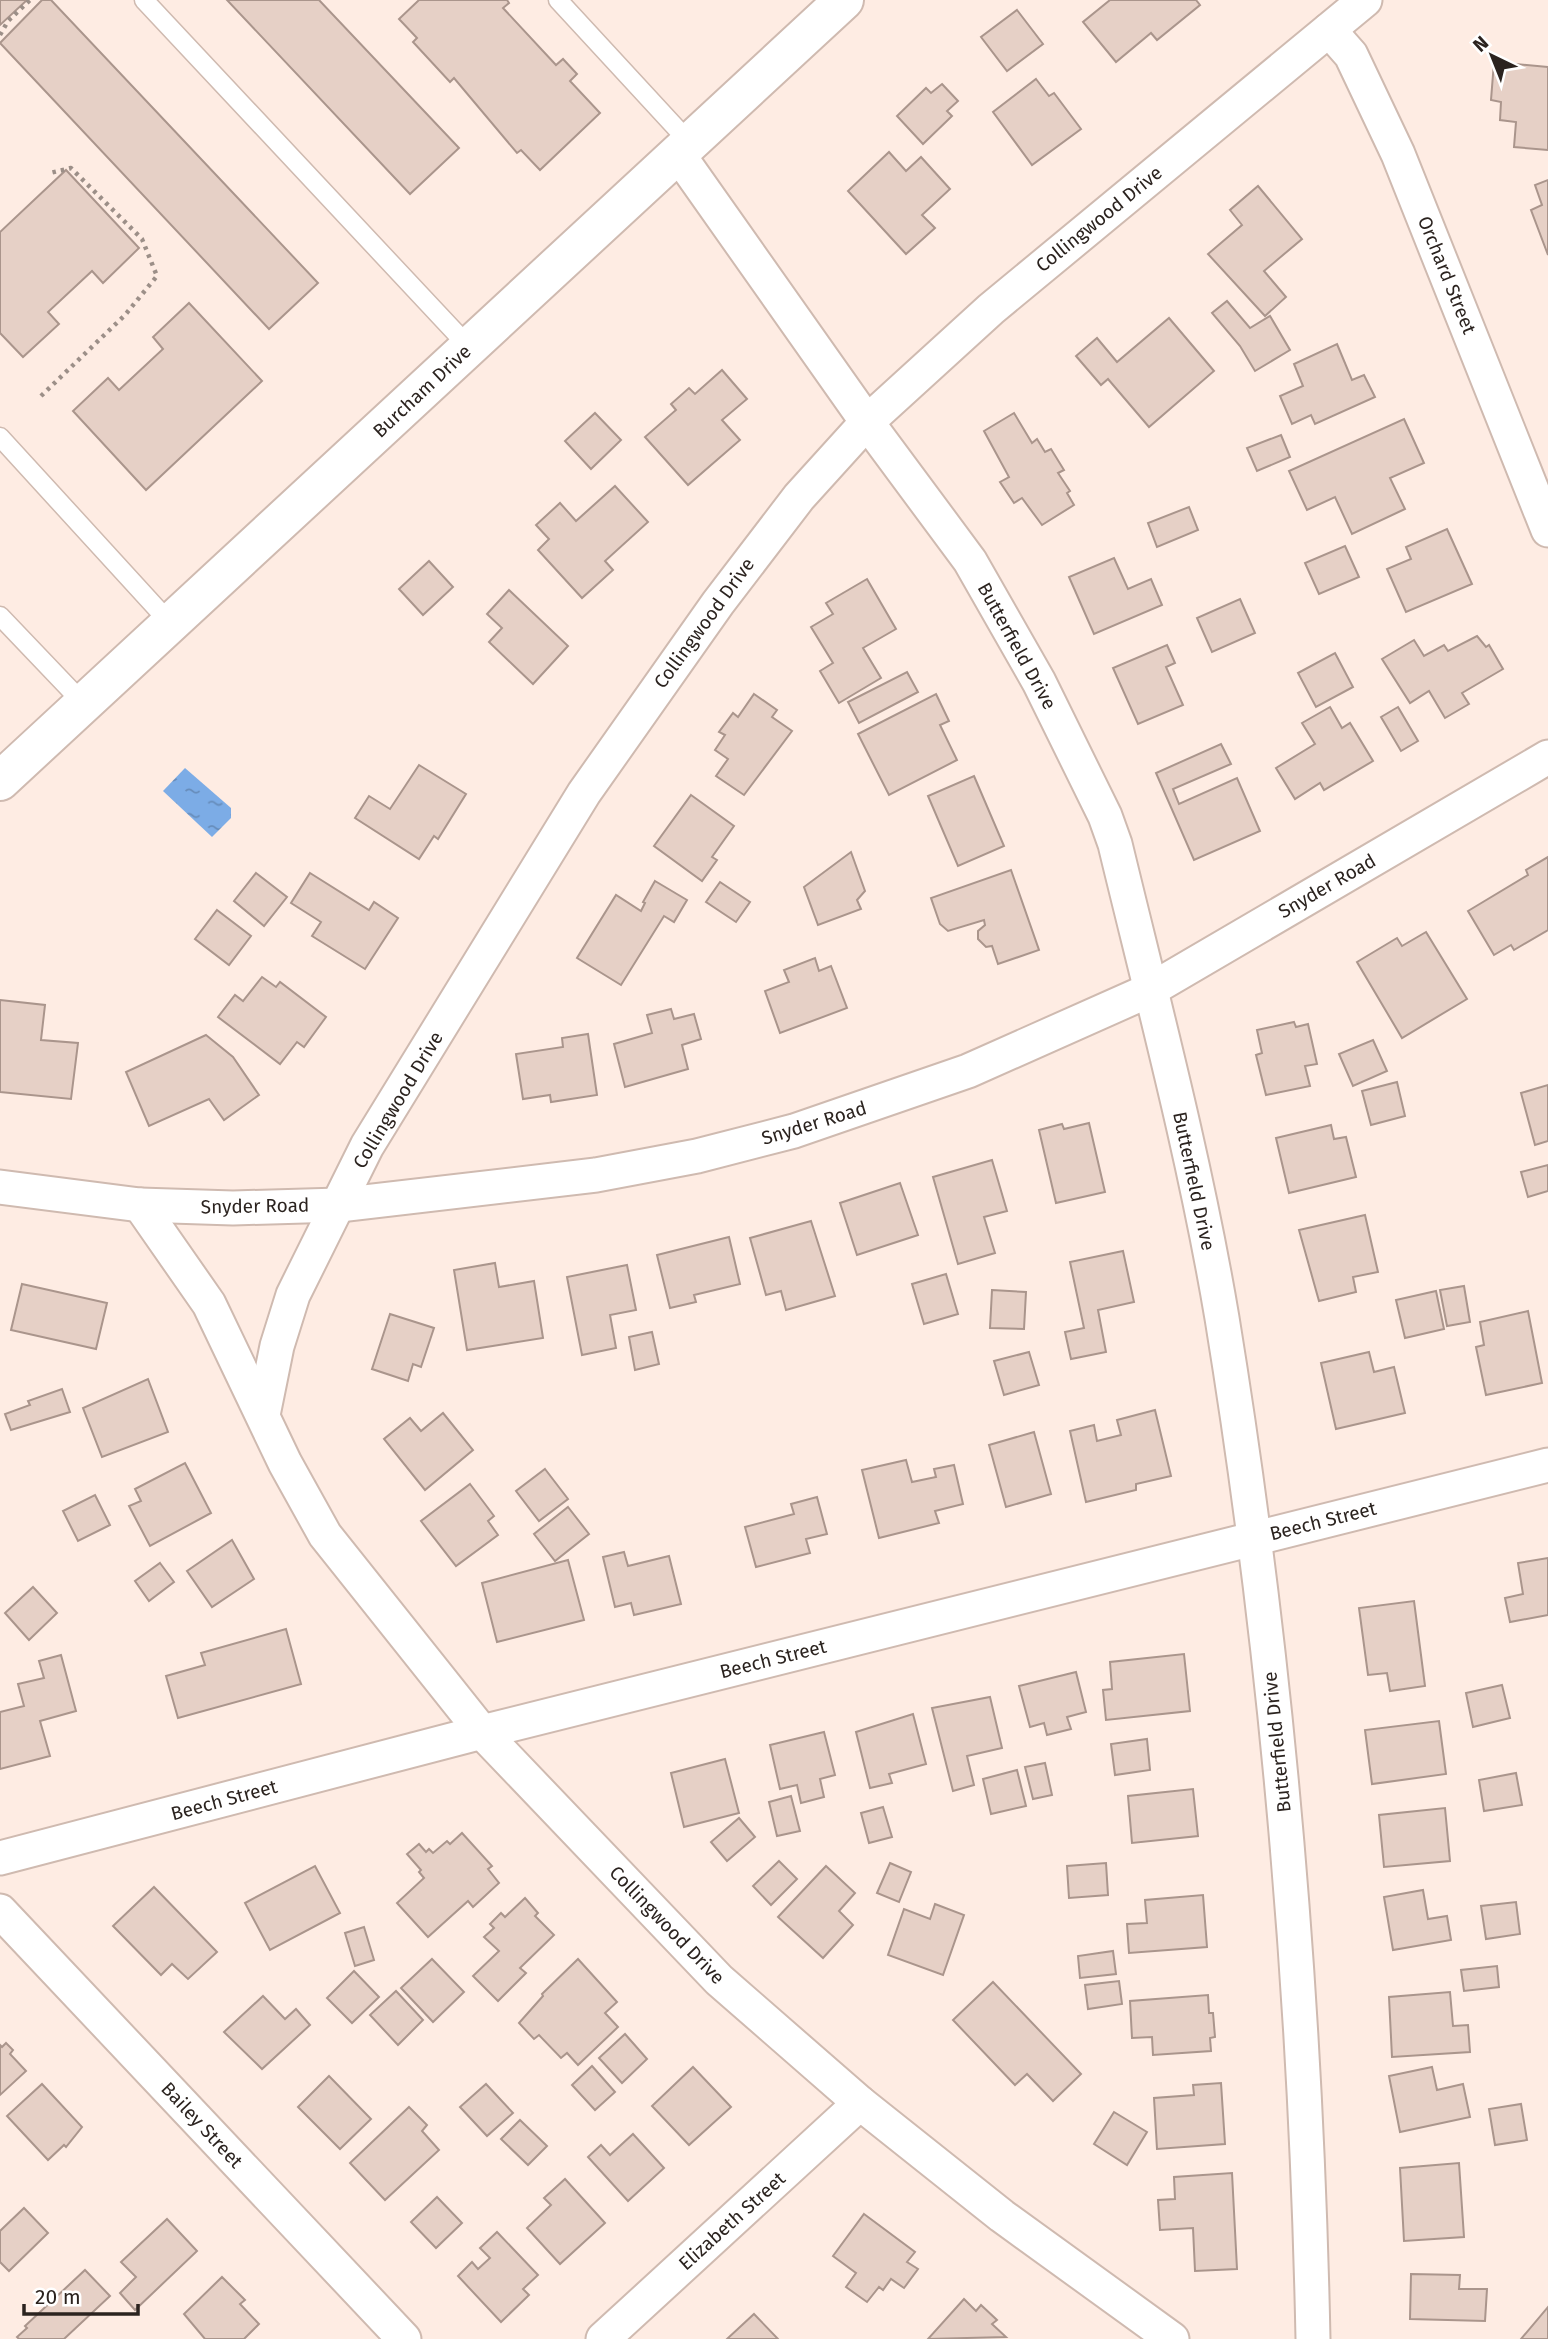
<svg xmlns="http://www.w3.org/2000/svg" width="1548" height="2339" font-family="'Fira Sans',sans-serif">
<style>
.water{fill:url(#water-ripples)}
.building{fill:#e6d0c6;stroke:#aa958c;stroke-width:2}
.lines{fill:none;stroke-linecap:round;stroke-linejoin:round}
.service-casing{stroke:#cfbab0;stroke-width:21}
.minor-casing{stroke:#cfbab0;stroke-width:37}
.tertiary-casing{stroke:#cfbab0;stroke-width:42}
.path{stroke:#9c8f88;stroke-width:4.5;stroke-dasharray:3.5 5;stroke-linecap:butt}
.service{stroke:#fff;stroke-width:18}
.minor{stroke:#fff;stroke-width:33}
.tertiary{stroke:#fff;stroke-width:38}
.labels{text-anchor:middle;dominant-baseline:central;stroke-width:5;stroke-linejoin:round;paint-order:stroke}
.street-label{font-size:19px;fill:#2b231f;stroke:#fff}
</style>
<defs>
<pattern id="water-ripples" width="26" height="14" patternUnits="userSpaceOnUse" patternTransform="scale(1.75)"><rect width="26" height="14" fill="#7cace6"/><path d="M2 4q2-2 4 0t4 0M15 11q2-2 4 0t4 0" fill="none" stroke="#668cba"/></pattern>
</defs>
<rect width="100%" height="100%" fill="#feece3"/>
<!-- water -->
<polygon class="water" points="185,768 231,808 231,818 212,837 163,791"/>
<!-- building -->
<g class="building">
<polygon points="0,0 27,0 0,25"/>
<polygon points="42,0 51,0 318,283 269,329 0,43"/>
<polygon points="227,0 319,0 459,148 410,194"/>
<polygon points="419,0 507,0 509,3 503,8 556,65 563,59 577,74 570,81 600,113 540,170 521,150 517,153 454,78 450,82 413,42 417,38 399,19"/>
<polygon points="1110,0 1196,0 1200,5 1157,40 1151,33 1116,62 1083,22"/>
<polygon points="1017,10 1043,44 1007,71 981,37"/>
<polygon points="1494,62 1548,67 1548,150 1514,147 1516,122 1500,120 1501,102 1491,100"/>
<polygon points="1036,79 1049,96 1054,93 1081,129 1032,165 993,112"/>
<polygon points="942,84 958,101 947,111 952,116 923,144 897,116 926,88 931,93"/>
<polygon points="889,152 906,171 921,157 950,189 922,215 935,228 906,254 848,191"/>
<polygon points="66,170 139,248 103,283 92,271 48,312 59,324 23,357 0,333 0,232"/>
<polygon points="1548,180 1548,255 1531,210 1542,205 1535,185"/>
<polygon points="1258,186 1302,239 1264,271 1286,297 1265,316 1208,254 1242,225 1230,210"/>
<polygon points="1227,301 1250,328 1270,316 1290,350 1255,371 1240,346 1212,313"/>
<polygon points="189,303 262,381 146,490 73,411 108,378 119,390 163,349 153,337"/>
<polygon points="1169,318 1214,371 1149,427 1108,379 1101,385 1076,356 1097,338 1117,362"/>
<polygon points="1337,344 1352,380 1364,375 1375,397 1315,424 1311,415 1292,424 1280,396 1303,386 1294,364"/>
<polygon points="722,370 747,399 722,420 740,440 688,485 645,437 676,410 671,404 689,388 695,394"/>
<polygon points="595,413 621,440 591,469 565,441"/>
<polygon points="1014,413 1032,443 1037,439 1045,452 1051,449 1064,470 1058,473 1070,491 1067,493 1074,505 1042,525 1022,498 1014,503 1000,482 1009,477 984,431"/>
<polygon points="1404,419 1424,463 1390,478 1405,509 1352,534 1335,497 1307,510 1289,471"/>
<polygon points="1281,435 1290,457 1257,471 1247,448"/>
<polygon points="615,486 648,522 605,561 613,570 582,598 538,550 549,539 536,525 560,503 576,521"/>
<polygon points="1189,507 1198,530 1157,547 1148,523"/>
<polygon points="1447,529 1472,584 1406,612 1387,569 1411,559 1406,547"/>
<polygon points="1345,546 1359,577 1319,594 1305,563"/>
<polygon points="1114,558 1128,589 1151,579 1162,605 1094,634 1069,577"/>
<polygon points="429,561 453,587 423,615 399,589"/>
<polygon points="867,579 896,629 863,648 881,678 839,703 820,671 833,663 811,627 833,614 826,603"/>
<polygon points="509,590 568,646 533,684 489,642 502,628 487,614"/>
<polygon points="1240,599 1255,633 1212,652 1197,618"/>
<polygon points="1477,636 1486,647 1489,645 1503,669 1462,693 1469,704 1445,718 1429,691 1410,703 1382,659 1414,640 1424,656 1444,645 1448,651"/>
<polygon points="1167,645 1175,663 1166,667 1183,705 1138,724 1113,668"/>
<polygon points="1335,653 1353,687 1316,707 1298,673"/>
<polygon points="907,672 918,692 859,723 848,702"/>
<polygon points="754,694 777,710 772,717 792,731 744,795 716,776 728,759 715,750 725,735 719,732 733,713 738,717"/>
<polygon points="936,694 949,721 940,725 957,760 889,795 858,734"/>
<polygon points="1330,707 1342,728 1350,723 1373,761 1324,790 1320,783 1295,799 1276,768 1315,744 1302,723"/>
<polygon points="1398,707 1418,741 1401,751 1381,717"/>
<polygon points="1221,744 1231,764 1173,789 1179,804 1237,778 1260,831 1194,860 1156,773"/>
<polygon points="419,765 466,794 438,839 434,836 419,859 355,818 369,796 390,809"/>
<polygon points="974,776 1004,846 958,866 928,796"/>
<polygon points="691,795 734,826 712,857 717,860 702,881 654,846"/>
<polygon points="851,852 865,891 857,900 861,909 818,925 804,887"/>
<polygon points="1548,857 1548,930 1514,950 1511,945 1494,955 1468,911 1528,875 1526,870"/>
<polygon points="1011,870 1039,950 998,964 992,946 986,947 978,939 978,931 985,925 984,920 948,931 940,924 931,898"/>
<polygon points="256,873 287,897 264,926 234,901"/>
<polygon points="310,873 369,910 374,902 398,918 365,969 312,936 321,922 291,903"/>
<polygon points="655,881 687,900 674,922 664,916 621,985 577,958 616,895 641,911 645,903 643,902"/>
<polygon points="720,882 750,902 736,922 706,902"/>
<polygon points="217,910 251,936 229,965 195,939"/>
<polygon points="1426,932 1467,999 1402,1038 1357,962 1397,938 1402,946"/>
<polygon points="815,958 819,971 831,966 847,1008 780,1033 765,991 789,982 784,970"/>
<polygon points="262,977 276,987 280,982 326,1017 304,1047 297,1042 280,1064 218,1017 235,995 243,1001"/>
<polygon points="0,1000 45,1005 41,1040 78,1043 71,1099 0,1092"/>
<polygon points="671,1009 674,1019 694,1014 701,1039 682,1045 688,1069 625,1087 614,1044 652,1033 647,1015"/>
<polygon points="1294,1022 1296,1027 1308,1024 1317,1064 1305,1066 1310,1086 1266,1095 1256,1055 1262,1053 1257,1030"/>
<polygon points="588,1034 597,1095 551,1102 550,1095 523,1099 516,1054 563,1047 562,1038"/>
<polygon points="206,1035 233,1057 259,1095 224,1120 209,1099 149,1126 126,1072"/>
<polygon points="1373,1040 1387,1071 1353,1086 1339,1054"/>
<polygon points="1397,1082 1405,1116 1371,1125 1362,1091"/>
<polygon points="1548,1085 1548,1141 1535,1145 1521,1093"/>
<polygon points="1089,1123 1105,1192 1056,1203 1039,1130 1062,1124 1064,1129"/>
<polygon points="1331,1125 1334,1139 1346,1137 1356,1177 1289,1193 1276,1138"/>
<polygon points="992,1160 1007,1211 984,1217 995,1253 958,1264 933,1177"/>
<polygon points="1548,1165 1548,1191 1528,1197 1521,1172"/>
<polygon points="900,1183 918,1235 857,1255 840,1203"/>
<polygon points="1365,1215 1378,1272 1353,1277 1356,1292 1319,1301 1299,1230"/>
<polygon points="811,1221 835,1296 786,1310 781,1291 766,1295 750,1238"/>
<polygon points="729,1237 740,1284 694,1295 696,1302 670,1308 657,1255"/>
<polygon points="1123,1251 1134,1302 1098,1310 1106,1352 1071,1359 1065,1332 1084,1328 1070,1262"/>
<polygon points="495,1263 499,1287 534,1281 543,1338 467,1350 454,1270"/>
<polygon points="627,1265 636,1310 610,1315 616,1348 582,1355 567,1277"/>
<polygon points="946,1274 958,1314 924,1324 912,1284"/>
<polygon points="22,1284 107,1303 96,1349 11,1330"/>
<polygon points="1464,1286 1470,1322 1447,1326 1440,1290"/>
<polygon points="992,1290 1026,1292 1024,1329 990,1328"/>
<polygon points="1436,1291 1444,1329 1405,1338 1396,1300"/>
<polygon points="1528,1311 1542,1383 1486,1395 1476,1347 1484,1345 1480,1322"/>
<polygon points="390,1314 434,1328 421,1367 413,1364 408,1381 372,1369"/>
<polygon points="652,1332 659,1364 635,1370 629,1337"/>
<polygon points="1029,1352 1039,1385 1004,1395 994,1361"/>
<polygon points="1369,1352 1374,1372 1394,1367 1405,1413 1336,1429 1321,1363"/>
<polygon points="148,1379 168,1432 102,1457 83,1408"/>
<polygon points="62,1389 70,1412 11,1430 5,1414 30,1405 28,1401"/>
<polygon points="1155,1410 1171,1476 1136,1484 1136,1490 1086,1502 1070,1431 1094,1425 1097,1441 1121,1435 1117,1420"/>
<polygon points="443,1413 473,1450 425,1490 384,1439 410,1418 421,1431"/>
<polygon points="1034,1432 1051,1494 1006,1507 989,1445"/>
<polygon points="906,1460 912,1482 936,1477 934,1469 954,1465 963,1504 935,1511 939,1523 879,1538 862,1470"/>
<polygon points="185,1463 211,1513 150,1546 129,1506 141,1501 135,1489"/>
<polygon points="545,1469 568,1499 539,1521 516,1491"/>
<polygon points="470,1484 494,1516 488,1521 498,1535 456,1566 421,1521"/>
<polygon points="95,1495 110,1525 78,1541 63,1511"/>
<polygon points="817,1497 827,1534 806,1539 810,1553 756,1567 745,1527 794,1514 791,1504"/>
<polygon points="568,1507 589,1534 555,1561 534,1534"/>
<polygon points="232,1540 254,1579 212,1607 187,1571"/>
<polygon points="624,1552 628,1566 669,1556 681,1604 634,1615 631,1603 615,1607 603,1557"/>
<polygon points="1548,1558 1548,1615 1510,1622 1505,1598 1523,1594 1518,1563"/>
<polygon points="568,1560 584,1620 497,1642 482,1583"/>
<polygon points="160,1563 174,1582 149,1601 135,1581"/>
<polygon points="33,1587 57,1613 29,1640 5,1613"/>
<polygon points="1414,1601 1425,1686 1390,1691 1387,1673 1368,1675 1359,1608"/>
<polygon points="286,1629 301,1684 178,1718 166,1676 205,1665 201,1653"/>
<polygon points="1184,1654 1190,1711 1106,1720 1103,1690 1112,1689 1110,1662"/>
<polygon points="61,1655 76,1711 40,1721 50,1756 0,1769 0,1712 24,1706 18,1684 44,1678 39,1661"/>
<polygon points="1076,1672 1086,1712 1067,1717 1071,1729 1047,1735 1044,1723 1030,1727 1019,1686"/>
<polygon points="1502,1685 1510,1718 1473,1727 1466,1693"/>
<polygon points="990,1697 1002,1748 967,1756 974,1785 953,1791 932,1708"/>
<polygon points="913,1714 926,1764 889,1774 892,1783 870,1788 856,1732"/>
<polygon points="1439,1721 1446,1774 1372,1784 1365,1730"/>
<polygon points="824,1732 835,1775 820,1779 824,1797 801,1803 797,1785 780,1789 770,1745"/>
<polygon points="1147,1739 1150,1770 1115,1775 1111,1744"/>
<polygon points="725,1759 739,1813 684,1827 671,1773"/>
<polygon points="1045,1763 1052,1795 1033,1799 1025,1767"/>
<polygon points="1017,1770 1026,1806 991,1814 983,1779"/>
<polygon points="1516,1773 1522,1805 1484,1811 1479,1780"/>
<polygon points="1193,1789 1198,1836 1132,1843 1128,1796"/>
<polygon points="791,1796 800,1831 777,1836 769,1802"/>
<polygon points="883,1807 892,1837 869,1843 861,1813"/>
<polygon points="1445,1808 1450,1861 1384,1867 1379,1815"/>
<polygon points="739,1818 755,1837 727,1861 711,1842"/>
<polygon points="462,1833 492,1866 488,1869 499,1883 473,1907 468,1901 428,1937 397,1903 424,1878 419,1872 421,1870 407,1854 419,1844 426,1852 429,1849 433,1853 447,1841 450,1844"/>
<polygon points="779,1861 797,1879 771,1905 753,1886"/>
<polygon points="890,1863 911,1872 899,1902 877,1893"/>
<polygon points="1106,1863 1108,1895 1069,1898 1067,1866"/>
<polygon points="315,1866 340,1913 270,1950 245,1903"/>
<polygon points="826,1866 855,1893 839,1911 853,1925 823,1958 778,1917"/>
<polygon points="154,1887 217,1952 188,1979 172,1964 161,1975 113,1926"/>
<polygon points="1423,1890 1428,1919 1447,1916 1451,1940 1393,1950 1384,1897"/>
<polygon points="1203,1895 1207,1947 1129,1953 1127,1924 1147,1923 1145,1900"/>
<polygon points="525,1898 538,1913 535,1916 554,1935 520,1968 526,1973 498,2001 473,1976 499,1951 484,1937 494,1928 490,1924 501,1913 505,1917"/>
<polygon points="1516,1902 1520,1934 1486,1939 1481,1906"/>
<polygon points="935,1904 964,1915 943,1975 888,1955 904,1909 930,1919"/>
<polygon points="364,1927 374,1960 355,1966 345,1933"/>
<polygon points="1113,1951 1116,1974 1080,1978 1078,1956"/>
<polygon points="432,1959 464,1992 433,2022 401,1988"/>
<polygon points="578,1959 617,2002 605,2013 618,2027 578,2065 567,2053 561,2058 539,2035 534,2039 519,2023 543,1996 542,1994"/>
<polygon points="1497,1966 1499,1987 1464,1991 1461,1970"/>
<polygon points="354,1971 379,1997 352,2023 327,1998"/>
<polygon points="1119,1981 1122,2004 1088,2009 1085,1985"/>
<polygon points="993,1982 1081,2074 1053,2101 1027,2074 1015,2085 953,2020"/>
<polygon points="396,1991 423,2020 398,2045 370,2015"/>
<polygon points="1450,1992 1453,2026 1468,2025 1470,2052 1392,2057 1389,1997"/>
<polygon points="1208,1995 1209,2013 1213,2013 1215,2037 1210,2038 1211,2051 1153,2055 1152,2037 1132,2038 1130,2001"/>
<polygon points="263,1996 285,2019 296,2009 310,2025 262,2069 224,2032"/>
<polygon points="625,2034 647,2059 622,2083 599,2058"/>
<polygon points="6,2043 13,2050 10,2054 26,2071 0,2095 0,2045 2,2047"/>
<polygon points="592,2066 615,2092 595,2110 572,2085"/>
<polygon points="693,2067 731,2107 689,2145 652,2106"/>
<polygon points="1432,2067 1437,2090 1463,2084 1470,2117 1400,2132 1389,2076"/>
<polygon points="329,2076 371,2119 340,2149 298,2107"/>
<polygon points="1221,2083 1225,2144 1157,2149 1154,2098 1194,2095 1193,2085"/>
<polygon points="42,2084 82,2127 66,2147 64,2145 48,2160 7,2116"/>
<polygon points="486,2084 513,2113 487,2136 460,2107"/>
<polygon points="1521,2104 1527,2140 1495,2145 1489,2109"/>
<polygon points="409,2107 427,2125 422,2131 439,2150 385,2200 350,2163"/>
<polygon points="1114,2112 1147,2132 1127,2165 1094,2144"/>
<polygon points="520,2120 547,2146 528,2165 501,2139"/>
<polygon points="633,2134 664,2168 628,2201 588,2157 601,2145 610,2155"/>
<polygon points="1459,2163 1464,2237 1404,2241 1400,2168"/>
<polygon points="1232,2173 1237,2269 1195,2271 1193,2228 1160,2230 1158,2200 1175,2199 1174,2177"/>
<polygon points="565,2179 605,2223 560,2264 527,2228 551,2205 544,2198"/>
<polygon points="437,2197 462,2223 436,2248 411,2222"/>
<polygon points="24,2208 48,2233 9,2271 0,2262 0,2231"/>
<polygon points="864,2214 915,2252 907,2262 918,2269 904,2288 891,2279 883,2290 879,2287 867,2302 846,2287 856,2273 833,2256"/>
<polygon points="167,2219 197,2251 135,2310 120,2293 136,2277 121,2262"/>
<polygon points="497,2232 538,2275 523,2289 529,2295 501,2322 458,2276 472,2262 478,2269 490,2258 480,2248"/>
<polygon points="85,2270 110,2296 64,2339 19,2339 17,2337 27,2328 25,2326"/>
<polygon points="1411,2274 1460,2275 1459,2289 1487,2289 1485,2321 1410,2319"/>
<polygon points="222,2277 245,2300 240,2304 259,2324 244,2339 205,2339 184,2314"/>
<polygon points="964,2299 976,2311 981,2305 997,2320 992,2324 1006,2337 928,2339"/>
<polygon points="1548,2307 1548,2339 1521,2339"/>
<polygon points="754,2314 778,2339 727,2339"/>
</g>
<g class="lines">
<defs>
<g id="service">
<polyline points="144,0 469,347"/>
<polyline points="558,0 690,143"/>
<polyline points="0,437 171,624"/>
<polyline points="0,616 84,704"/>
</g>
<g id="minor">
<polyline points="1329,30 1351,55 1398,154 1548,530"/>
<path d="M 678,154 L 867,422 L 970,561 L 1039,682 L 1105,816 L 1115,844 C 1153,1001 1195,1158 1222,1318 C 1277,1655 1306,1998 1313,2339"/>
<polyline points="0,1187 140,1205 233,1208 339,1205 596,1175 697,1156 794,1131 968,1071 1150,990 1548,757"/>
<polyline points="140,1205 209,1304 285,1463 325,1535 482,1732 719,1980 860,2103 1002,2216 1172,2339"/>
<polyline points="263,1415 277,1346 293,1295 367,1146 584,793 718,603 799,497 867,422 991,309 1365,0"/>
<polyline points="0,1858 482,1732 1548,1465"/>
<polyline points="0,1911 404,2339"/>
<polyline points="603,2339 860,2103"/>
</g>
<polyline id="tertiary" points="0,781 844,0"/>
</defs>
<!-- service casing -->
<use href="#service" class="service-casing"/>
<!-- minor casing -->
<use href="#minor" class="minor-casing"/>
<!-- tertiary casing -->
<use href="#tertiary" class="tertiary-casing"/>
<!-- path -->
<g class="path">
<polyline points="0,35 8,21 30,0"/>
<polyline points="41,396 125,315 157,276 142,239 71,168 50,173"/>
</g>
<!-- service -->
<use href="#service" class="service"/>
<!-- minor -->
<use href="#minor" class="minor"/>
<!-- tertiary -->
<use href="#tertiary" class="tertiary"/>
</g>
<g class="labels">
<!-- street labels -->
<g class="street-label">
<text transform="translate(1099 219) rotate(-39)">Collingwood Drive</text>
<text transform="translate(1447 275) rotate(68)">Orchard Street</text>
<text transform="translate(422 391) rotate(-43)">Burcham Drive</text>
<text transform="translate(704 623) rotate(-54)">Collingwood Drive</text>
<text transform="translate(1017 646) rotate(61)">Butterfield Drive</text>
<text transform="translate(1327 886) rotate(-30)">Snyder Road</text>
<text transform="translate(398 1100) rotate(-59)">Collingwood Drive</text>
<text transform="translate(814 1123) rotate(-17)">Snyder Road</text>
<text transform="translate(1194 1181) rotate(78)">Butterfield Drive</text>
<text transform="translate(255 1206) rotate(-1)">Snyder Road</text>
<text transform="translate(1323 1521) rotate(-14)">Beech Street</text>
<text transform="translate(773 1659) rotate(-14)">Beech Street</text>
<text transform="translate(1277 1742) rotate(-96)">Butterfield Drive</text>
<text transform="translate(224 1800) rotate(-15)">Beech Street</text>
<text transform="translate(667 1925) rotate(46)">Collingwood Drive</text>
<text transform="translate(202 2125) rotate(47)">Bailey Street</text>
<text transform="translate(732 2221) rotate(-42)">Elizabeth Street</text>
</g>
</g>
<!-- north arrow -->
<g transform="translate(1492 56) rotate(317)" stroke="#ffffff" stroke-width="5" paint-order="stroke">
<path d="M0-5L12 26L0 18L-12 26Z" fill="#2b231f"/>
<text y="-10" font-size="19" font-weight="bold" text-anchor="middle" fill="#2b231f">N</text>
</g>
<!-- scale -->
<path d="M24 2304v10h114v-10" fill="none" stroke="#2b231f" stroke-width="3.5"/>
<text x="35" y="2304" font-size="21" fill="#2b231f" stroke="#ffffff" stroke-width="5" paint-order="stroke">20 m</text>
</svg>
